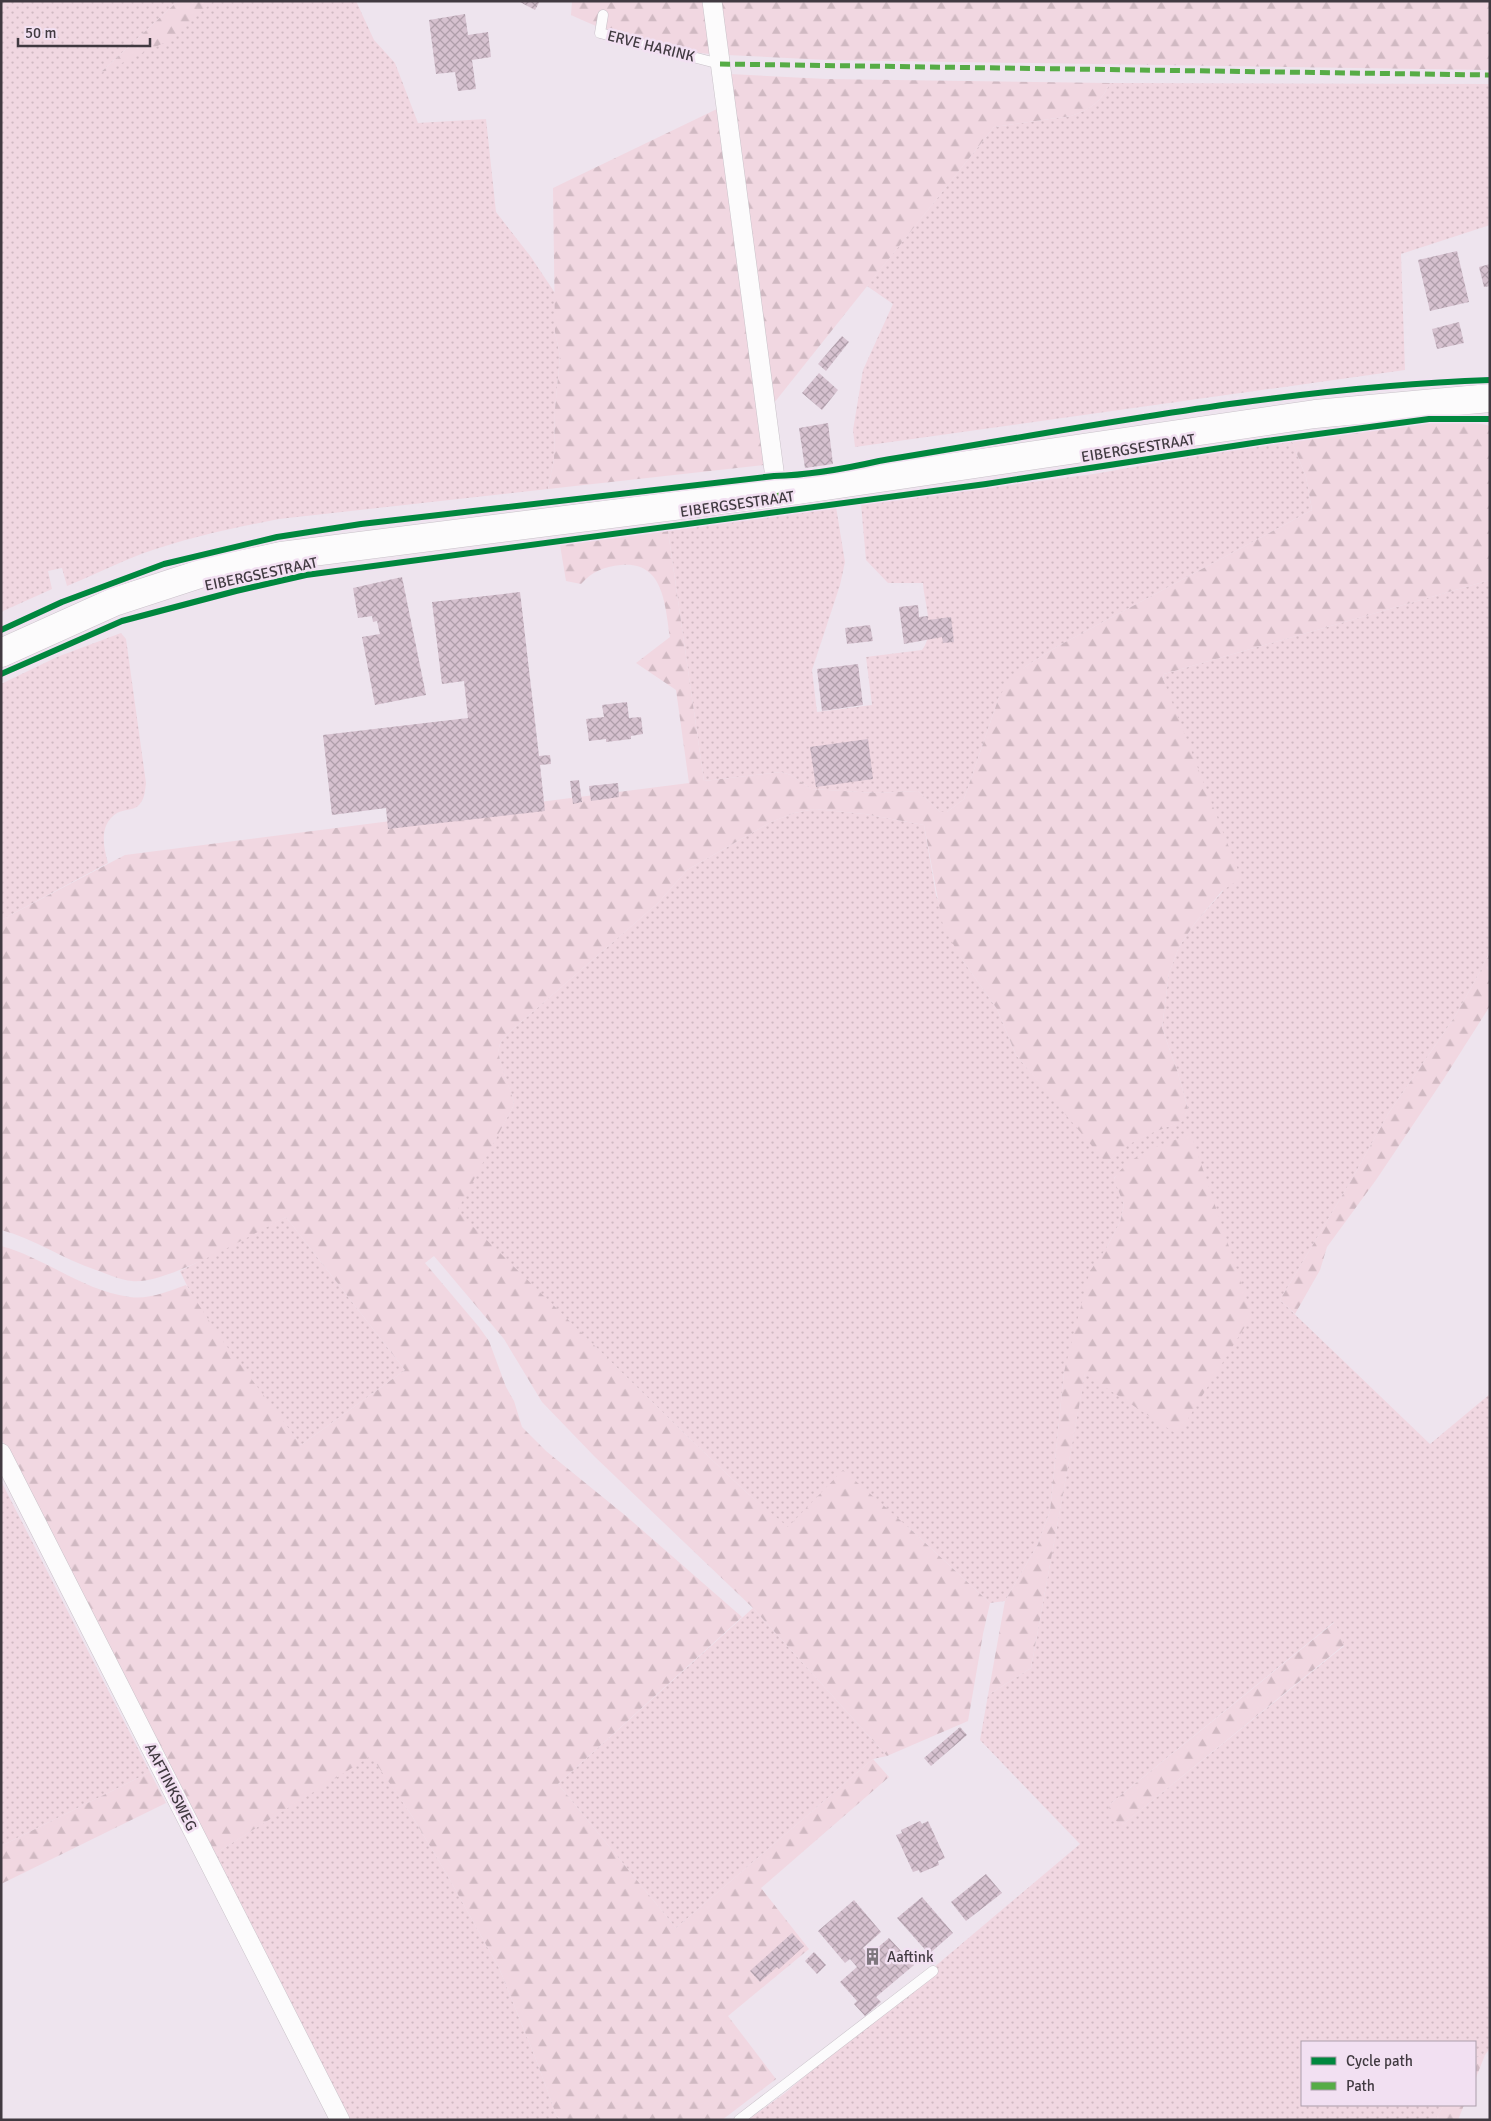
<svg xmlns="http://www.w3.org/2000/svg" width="1491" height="2121" font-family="Signika,sans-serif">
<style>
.grass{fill:url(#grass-dots);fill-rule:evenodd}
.forest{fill:url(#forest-firs)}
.building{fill:url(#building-cross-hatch)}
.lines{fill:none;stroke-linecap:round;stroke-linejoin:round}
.service-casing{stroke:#c9c2c9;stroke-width:11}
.minor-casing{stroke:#c9c2c9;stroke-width:20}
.secondary-casing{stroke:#c9c2c9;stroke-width:29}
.service{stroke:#fcfbfc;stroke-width:10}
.minor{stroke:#fcfbfc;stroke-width:19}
.secondary{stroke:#fcfbfc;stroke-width:28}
.quiet{stroke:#56ac46;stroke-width:5;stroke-dasharray:10 5;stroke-linecap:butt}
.cycleway-casing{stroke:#f2e0f2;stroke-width:9}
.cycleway{stroke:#00873e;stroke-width:6}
.labels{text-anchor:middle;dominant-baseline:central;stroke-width:5;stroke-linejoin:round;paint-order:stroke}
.street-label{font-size:15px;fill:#413a41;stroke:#f2e0f2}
.poi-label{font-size:15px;fill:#413a41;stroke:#f2e0f2;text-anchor:start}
</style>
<defs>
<pattern id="grass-dots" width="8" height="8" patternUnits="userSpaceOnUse" patternTransform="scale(1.25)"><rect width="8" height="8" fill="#f1d7e1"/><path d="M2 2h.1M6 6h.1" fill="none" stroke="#d0b9c2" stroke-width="1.8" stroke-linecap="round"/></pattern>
<pattern id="forest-firs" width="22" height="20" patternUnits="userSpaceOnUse" patternTransform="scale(1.25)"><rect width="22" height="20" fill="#f1d7e1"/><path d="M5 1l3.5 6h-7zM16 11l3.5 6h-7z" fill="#d0b9c2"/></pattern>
<pattern id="building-cross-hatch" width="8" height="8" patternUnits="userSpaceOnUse" patternTransform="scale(1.25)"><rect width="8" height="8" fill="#d6c1cf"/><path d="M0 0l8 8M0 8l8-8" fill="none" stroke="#af9eaa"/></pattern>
</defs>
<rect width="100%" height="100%" fill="#eee4ee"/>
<!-- grass -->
<g class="grass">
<path d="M 1,1 L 178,1 L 100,73 L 213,1 L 356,1 L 374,40 L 395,63 L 418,123 L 486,119 L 496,212 L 531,257 L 555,293 L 555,332 L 560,356 L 555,409 L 554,459 L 548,489 L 279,519 C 232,528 186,538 141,554 C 116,564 91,576 67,586 L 62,568 L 48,571 L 52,589 L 1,612 Z"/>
<path d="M 1110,83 L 1490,84 L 1490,225 L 1401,254 L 1405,370 L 855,447 L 853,430 L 863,370 L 893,304 L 867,286 L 994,127 L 1071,116 C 1090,110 1102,101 1110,83 Z"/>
<path d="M 1291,439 L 1306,477 L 1312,510 L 1058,646 L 1026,666 L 999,697 L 964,799 L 947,812 L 940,812 L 918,791 L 875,793 L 811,789 L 791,775 L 781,772 L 704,781 L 668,531 L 836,507 L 845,562 L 840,585 L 812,670 L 817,712 L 872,705 L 866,657 L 922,650 C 936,632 924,603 923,583 L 888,583 L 866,560 L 861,504 L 1094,474 Z"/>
<path d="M 1490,580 L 1490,950 L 1481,970 L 1454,1018 L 1388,1114 L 1352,1179 L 1280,1300 L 1430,1444 L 1490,1394 L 1490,2048 L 1485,2055 L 1475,2058 L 1475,2042 L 1302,2042 L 1302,2105 L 1444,2105 L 1435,2120 L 748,2120 L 785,2093 L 1080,1844 L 980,1740 L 988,1695 L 1031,1668 L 1085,1373 L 1142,1154 L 1128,1164 L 1114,1178 L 1124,1205 L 1120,1222 L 1107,1247 L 1064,1372 L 1050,1511 L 1038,1544 L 1005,1601 L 990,1603 L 908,1527 L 788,1528 L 746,1492 L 688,1437 L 456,1211 L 514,1105 C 512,1088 494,1059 500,1044 C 502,1038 510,1033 513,1029 L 658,903 L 687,870 L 771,822 L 794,813 L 815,809 L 865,814 L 924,825 L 936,895 L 961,958 L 997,1009 L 1016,1055 L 1108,1163 C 1126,1140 1155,1131 1181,1122 L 1188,1109 L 1178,1073 L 1162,1028 L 1169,973 L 1179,947 L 1195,923 L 1223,891 L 1163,679 L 1164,674 ZM 1334,1622 L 1344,1646 L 1122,1825 L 1110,1804 Z"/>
<path d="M 121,633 L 126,639 L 146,783 C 145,790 145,799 139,805 C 133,811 124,809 117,813 C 99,824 103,846 108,863 L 1,920 L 1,684 L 57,657 Z"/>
<path d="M 286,1217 L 405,1370 L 301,1445 C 260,1391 207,1332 180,1271 Z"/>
<polygon points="1,1481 150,1772 1,1846"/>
<polygon points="753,1608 887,1756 873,1759 676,1928 558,1784"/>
<polygon points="371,1755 412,1816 446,1873 499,1968 535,2057 557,2117 566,2120 347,2120 213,1855"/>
</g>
<!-- forest -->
<g class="forest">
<polygon points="178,1 213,1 172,39 99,74"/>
<path d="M 572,1 L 704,1 L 711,54 C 666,51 611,34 571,15 Z"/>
<polygon points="720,1 1490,1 1490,70 827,60 727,55"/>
<path d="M 730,74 L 826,79 L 1110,83 C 1102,101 1090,110 1071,116 L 994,127 L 774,403 Z"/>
<polygon points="719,108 765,465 548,489 554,459 555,409 560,356 555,332 553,188"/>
<path d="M 1465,421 L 1487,425 L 1490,427 L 1490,580 L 1164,674 L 1163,679 L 1241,878 L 1222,891 L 1195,923 L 1179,947 L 1169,973 L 1162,1028 L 1178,1073 L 1188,1109 L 1182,1122 C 1155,1131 1126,1141 1107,1164 L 1016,1055 L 997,1009 L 961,958 L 943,926 L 924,825 L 865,814 L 815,809 L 794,813 L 771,822 L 687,870 L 658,903 L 513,1029 C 510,1033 502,1038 500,1044 C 494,1059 512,1087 514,1105 L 457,1211 L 688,1437 L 746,1492 L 788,1527 L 843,1470 L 908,1527 L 990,1603 L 983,1634 L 968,1721 L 887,1756 L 753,1608 L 595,1457 L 542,1402 L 504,1339 L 434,1256 L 425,1263 L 479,1327 L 489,1341 L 506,1387 L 514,1401 L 522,1427 L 546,1451 L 626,1516 L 742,1617 L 558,1784 L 676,1928 L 873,1759 L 889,1777 L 761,1888 L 809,1949 L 728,2016 L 776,2079 L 722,2120 L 566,2120 L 557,2117 L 535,2057 L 499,1968 L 446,1873 L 412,1816 L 371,1756 L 213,1855 L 1,1438 L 1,1246 C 46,1258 83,1291 130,1297 C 148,1300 169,1291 186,1285 L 219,1336 L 301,1445 L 405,1370 L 286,1217 C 253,1234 166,1285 132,1281 C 121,1280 107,1274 96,1270 C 63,1259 35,1239 1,1230 L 1,920 L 125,855 L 689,783 L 676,690 L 636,663 L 670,637 C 665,605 664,561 621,565 C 603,567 593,571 581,584 L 566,581 L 560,545 L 668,531 L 704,781 L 781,772 L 791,775 L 811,789 L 875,793 L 918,791 L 940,812 L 947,812 L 964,799 L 999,697 L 1010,680 L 1026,666 L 1058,646 L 1312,510 L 1306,477 L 1291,439 L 1402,422 Z"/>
<polygon points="1490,950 1490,1006 1443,1080 1376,1180 1327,1247 1320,1270 1295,1314 1280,1300 1352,1179 1388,1114 1454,1018 1481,970"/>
<path d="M 1191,1134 L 1252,1315 L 1178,1435 L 1085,1374 L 1031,1668 L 988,1695 L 1005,1601 L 1038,1544 L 1050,1511 L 1064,1372 L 1090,1271 L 1107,1247 L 1120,1222 L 1124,1205 L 1114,1179 C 1130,1153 1164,1144 1191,1134 Z"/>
<polygon points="1335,1622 1344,1645 1121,1826 1109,1813 1110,1804"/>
<polygon points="150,1772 166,1803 1,1884 1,1846"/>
<polygon points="1485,2055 1475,2080 1475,2058"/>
<polygon points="1444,2105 1464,2105 1458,2120 1435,2120"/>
</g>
<!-- building -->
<g class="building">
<polygon points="518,1 540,1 535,10"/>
<polygon points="465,14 468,35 488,32 491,57 472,60 476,89 458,91 455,72 436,74 429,20"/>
<polygon points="1457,251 1469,302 1430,311 1418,260"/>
<polygon points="1490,264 1490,286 1484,287 1479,267"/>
<polygon points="1459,322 1464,343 1437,349 1432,329"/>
<polygon points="842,336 849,342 826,371 818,364"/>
<polygon points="819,373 838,390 822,410 802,393"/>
<polygon points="828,423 833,464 805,468 799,428"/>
<polygon points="402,577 426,695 375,705 362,637 380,634 377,621 373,622 372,616 358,618 353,588"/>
<polygon points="520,592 539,756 550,755 551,764 540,765 545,811 388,829 386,808 332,815 323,735 468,718 464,681 442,684 432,602"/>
<polygon points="918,605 919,617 928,616 928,620 951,617 954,642 943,643 942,637 904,644 899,607"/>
<polygon points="870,625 873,641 847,644 845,628"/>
<polygon points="858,664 863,705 822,711 817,669"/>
<polygon points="627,702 629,718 641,717 643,734 631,736 631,739 606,742 606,739 589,741 586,719 604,717 602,705"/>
<polygon points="868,739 873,779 816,787 810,747"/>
<polygon points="579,780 582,802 573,804 570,781"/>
<polygon points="618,783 619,797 591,801 589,786"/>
<polygon points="960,1727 967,1735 931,1766 924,1758"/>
<polygon points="920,1821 922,1824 928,1821 945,1858 938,1861 939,1865 920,1873 919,1870 913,1872 896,1835 902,1833 901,1830"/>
<polygon points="986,1874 1002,1893 966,1921 951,1902"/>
<polygon points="922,1897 953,1933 929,1954 897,1918"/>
<polygon points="854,1900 881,1932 863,1948 869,1955 889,1938 914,1965 876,1997 881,2002 865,2016 854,2004 857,2001 840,1982 857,1967 850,1959 845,1963 818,1931"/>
<polygon points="792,1933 804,1946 779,1969 777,1967 760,1982 750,1971"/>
<polygon points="814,1952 826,1965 817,1974 805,1961"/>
</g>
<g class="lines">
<defs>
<g id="service">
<polyline points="603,15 600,33 720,64"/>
<polyline points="739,2120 933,1971"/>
</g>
<g id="minor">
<polyline points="712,1 777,493"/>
<polyline points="1,1453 340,2120"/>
</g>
<polyline id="secondary" points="1,653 114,602 206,572 281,556 777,493 1315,414 1490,398"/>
</defs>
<!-- service casing -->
<use href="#service" class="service-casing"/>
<!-- minor casing -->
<use href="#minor" class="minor-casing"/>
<!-- secondary casing -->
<use href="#secondary" class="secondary-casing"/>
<!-- service -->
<use href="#service" class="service"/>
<!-- minor -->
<use href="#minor" class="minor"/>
<!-- secondary -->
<use href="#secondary" class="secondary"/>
<!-- quiet -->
<g class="quiet">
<polyline points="720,64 1490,75"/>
<polyline points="777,493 780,511"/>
</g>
<defs>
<g id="cycleway">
<path d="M 1,630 L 62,602 L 164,564 L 277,537 L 361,524 L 774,476 C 810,475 844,469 879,461 C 1081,428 1285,387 1490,380"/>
<polyline points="1,674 122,621 236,591 306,575 986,484 1266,441 1429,419 1490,419"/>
</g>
</defs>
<!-- cycleway casing -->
<use href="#cycleway" class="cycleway-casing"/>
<!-- cycleway -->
<use href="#cycleway" class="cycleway"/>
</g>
<!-- icons -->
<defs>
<symbol id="building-bare" viewBox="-9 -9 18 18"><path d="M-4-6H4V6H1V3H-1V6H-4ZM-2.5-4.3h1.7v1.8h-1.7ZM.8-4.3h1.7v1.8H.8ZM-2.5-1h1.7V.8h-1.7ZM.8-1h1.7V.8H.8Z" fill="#7e767e" stroke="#f2e0f2" stroke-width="2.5" paint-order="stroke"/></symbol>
</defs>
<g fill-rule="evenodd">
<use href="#building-bare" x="860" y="1944" width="25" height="25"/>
</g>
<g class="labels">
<!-- street labels -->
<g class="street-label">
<text transform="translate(651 46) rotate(14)">ERVE HARINK</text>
<text transform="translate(1138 448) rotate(-9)">EIBERGSESTRAAT</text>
<text transform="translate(737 504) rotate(-8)">EIBERGSESTRAAT</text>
<text transform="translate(261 574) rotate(-12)">EIBERGSESTRAAT</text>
<text transform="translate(171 1787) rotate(63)">AAFTINKSWEG</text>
</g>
<!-- poi labels -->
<g class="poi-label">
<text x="887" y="1957">Aaftink</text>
</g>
</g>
<!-- border -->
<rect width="1491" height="2121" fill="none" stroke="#413a41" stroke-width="5"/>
<!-- legend -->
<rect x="1301" y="2041" width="175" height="65" fill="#f2e0f2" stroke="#ab9eab"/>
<rect x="1311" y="2057" width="25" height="8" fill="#00873e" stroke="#ab9eab"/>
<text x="1346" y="2066" font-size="15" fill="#413a41">Cycle path</text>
<rect x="1311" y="2082" width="25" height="8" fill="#56ac46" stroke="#ab9eab"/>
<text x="1346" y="2091" font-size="15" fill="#413a41">Path</text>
<!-- scale -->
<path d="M18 38v8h132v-8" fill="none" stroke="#413a41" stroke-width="2.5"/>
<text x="25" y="38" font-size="15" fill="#413a41" stroke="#f2e0f2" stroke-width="4" paint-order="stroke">50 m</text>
</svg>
